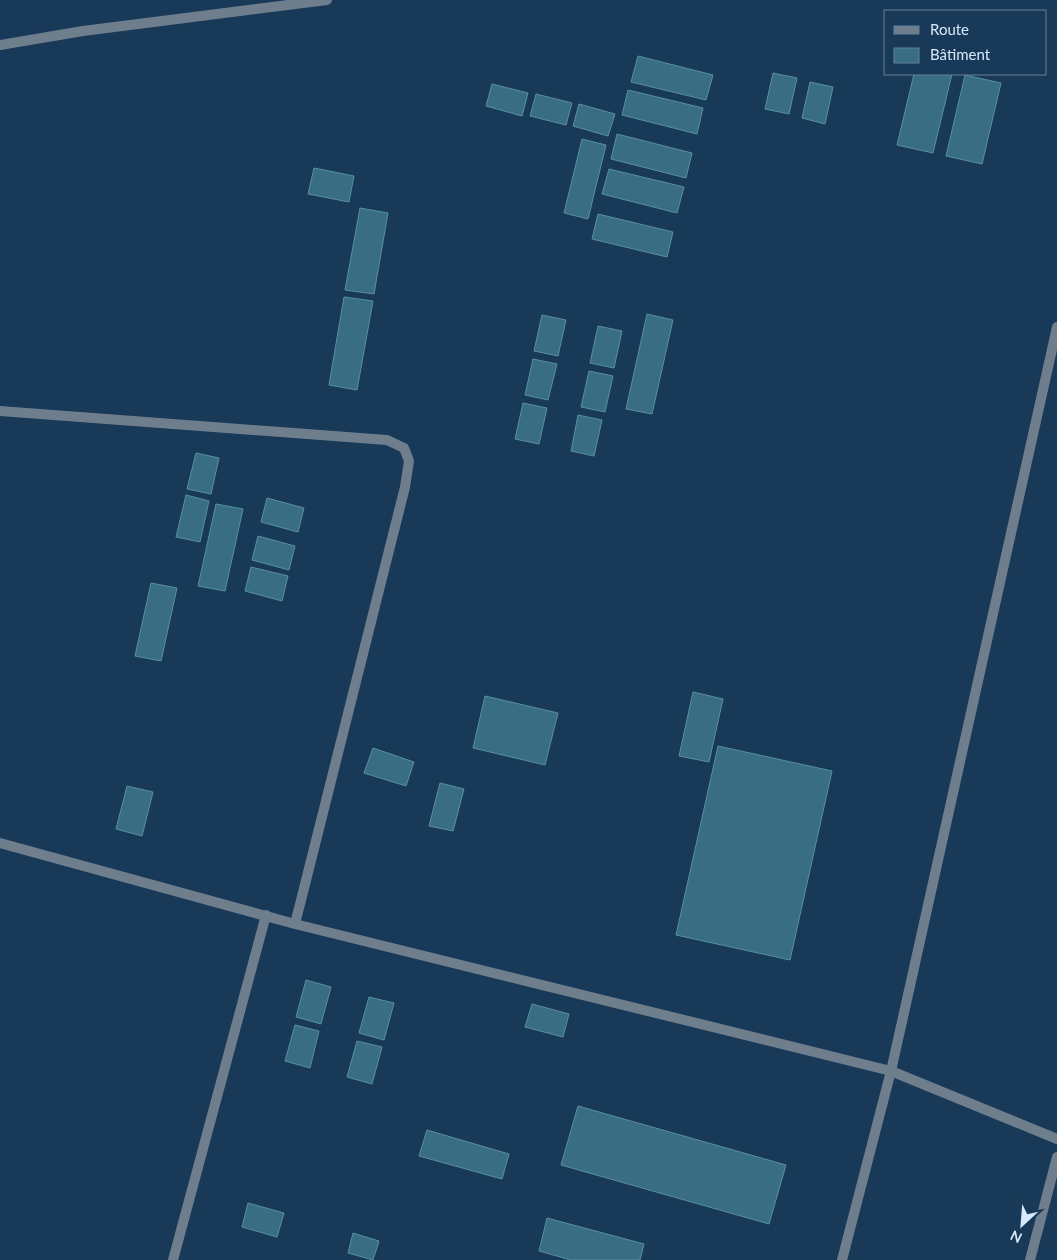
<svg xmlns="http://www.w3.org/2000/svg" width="1057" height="1260" font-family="Lato,sans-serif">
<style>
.building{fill:#386d83;stroke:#598fa6}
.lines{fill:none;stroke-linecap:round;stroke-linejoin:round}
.street{stroke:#6e7e8d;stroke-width:10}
</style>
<rect width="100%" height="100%" fill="#183a58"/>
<!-- building -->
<g class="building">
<polygon points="638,56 713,75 706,100 631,82"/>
<polygon points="773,73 797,78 789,114 765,109"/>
<polygon points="914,74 952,74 933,153 897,145"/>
<polygon points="965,75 1001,83 982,164 946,156"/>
<polygon points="810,82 833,87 825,124 802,118"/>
<polygon points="492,84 528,93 522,116 486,106"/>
<polygon points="628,90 703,108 697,134 622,115"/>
<polygon points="536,94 572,103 566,125 530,116"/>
<polygon points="579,104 615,114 608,136 573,126"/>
<polygon points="617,134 692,153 686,178 611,159"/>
<polygon points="582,139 606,145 588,219 564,213"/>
<polygon points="314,168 354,176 349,202 308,194"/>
<polygon points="609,169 684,187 677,213 602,194"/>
<polygon points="360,208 388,213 374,294 345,290"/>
<polygon points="598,214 673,232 667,257 592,239"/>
<polygon points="344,297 373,301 357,390 329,385"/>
<polygon points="647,314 673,320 652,414 626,409"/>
<polygon points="542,315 566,320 558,356 534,351"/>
<polygon points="598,326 622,331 614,368 590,363"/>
<polygon points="533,359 557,364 548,400 525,395"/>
<polygon points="589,371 613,376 605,412 581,407"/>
<polygon points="523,403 547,408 539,444 515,439"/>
<polygon points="578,415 602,420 594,456 571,451"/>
<polygon points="196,453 219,458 211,494 187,489"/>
<polygon points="186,495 209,501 200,542 176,537"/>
<polygon points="267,498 304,508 298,532 261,522"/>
<polygon points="216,504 243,509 225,591 198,586"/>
<polygon points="258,536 295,546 289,570 252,560"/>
<polygon points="251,567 288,576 282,601 245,591"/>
<polygon points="151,583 177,588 161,661 135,656"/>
<polygon points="693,692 723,699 709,762 679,756"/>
<polygon points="485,696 558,713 545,765 473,748"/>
<polygon points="718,746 832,771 790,960 676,935"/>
<polygon points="373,748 414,762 406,786 364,773"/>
<polygon points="440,783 464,789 453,831 429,826"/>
<polygon points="127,786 153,792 142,836 116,829"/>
<polygon points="306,980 331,987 321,1024 296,1017"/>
<polygon points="369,997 394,1003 384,1040 359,1033"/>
<polygon points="532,1004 569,1014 563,1037 525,1027"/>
<polygon points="295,1025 319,1031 310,1068 285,1061"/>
<polygon points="357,1041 382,1047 372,1084 347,1077"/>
<polygon points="578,1106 786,1165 769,1224 561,1165"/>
<polygon points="427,1130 509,1154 502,1179 419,1156"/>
<polygon points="248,1203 284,1213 277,1237 242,1227"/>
<polygon points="547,1218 644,1244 640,1260 571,1260 539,1251"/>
<polygon points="353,1233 379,1241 373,1260 348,1253"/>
</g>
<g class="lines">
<!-- street -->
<g class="street">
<polyline points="0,45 83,31 327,0"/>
<polyline points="1057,327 891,1071 1057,1139"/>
<polyline points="0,411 387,440 404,448 409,461 405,487 295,924"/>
<polyline points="0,843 295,924 891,1071 842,1260"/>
<polyline points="173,1260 266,915"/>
<polyline points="1030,1260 1057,1157"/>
</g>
</g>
<!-- legend -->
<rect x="884" y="10" width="162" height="65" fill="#183a58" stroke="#64809a"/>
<rect x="894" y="26" width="25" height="8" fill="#6e7e8d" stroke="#64809a"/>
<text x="930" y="35" font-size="15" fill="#d6e9fc">Route</text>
<rect x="894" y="48" width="25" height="15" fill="#386d83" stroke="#64809a"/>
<text x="930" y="60" font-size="15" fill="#d6e9fc">Bâtiment</text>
<!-- north arrow -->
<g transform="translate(1022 1225) rotate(206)" stroke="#183a58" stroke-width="4" paint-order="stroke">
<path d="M0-4L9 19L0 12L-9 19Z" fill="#d6e9fc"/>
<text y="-8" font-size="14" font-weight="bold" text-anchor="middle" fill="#d6e9fc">N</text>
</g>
</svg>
